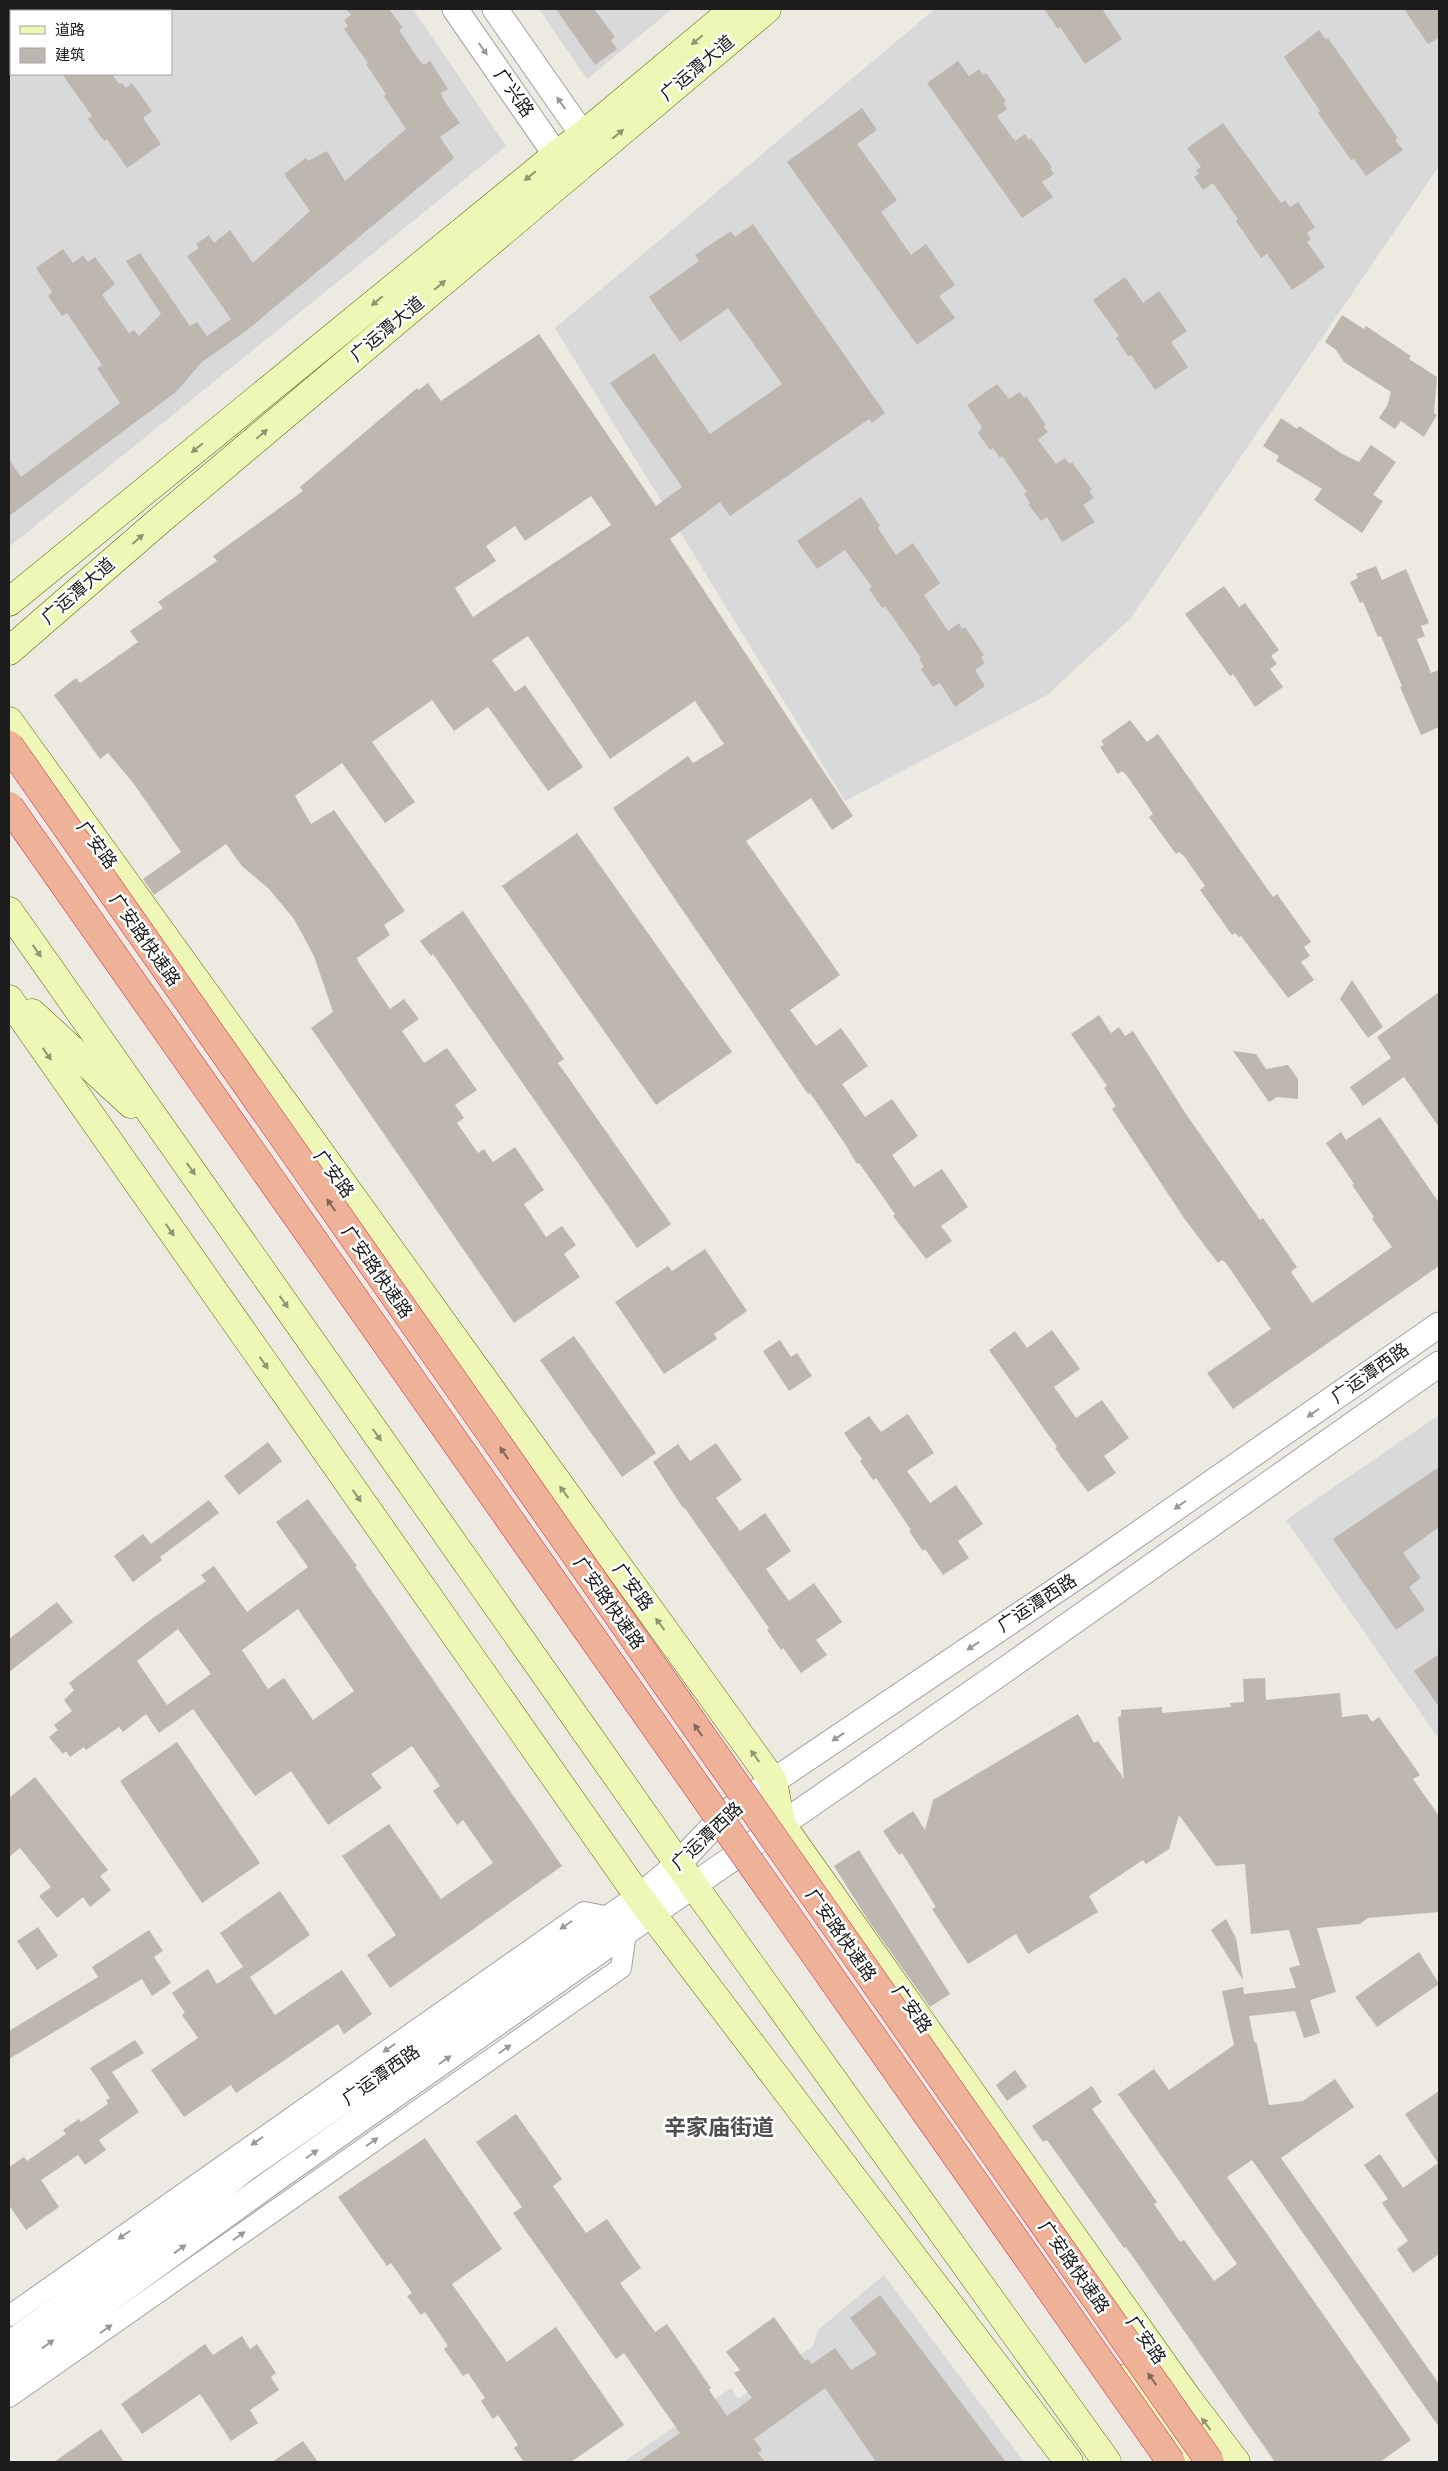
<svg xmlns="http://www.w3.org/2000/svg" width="1448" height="2471" font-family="Arial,'Noto Sans SC',sans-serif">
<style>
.residential{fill:#dad9d9;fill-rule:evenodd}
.building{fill:#beb7af;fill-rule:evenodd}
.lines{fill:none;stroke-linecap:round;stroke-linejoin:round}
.minor-casing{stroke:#a3a3a3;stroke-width:22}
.tertiary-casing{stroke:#a3a3a3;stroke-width:27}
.secondary-casing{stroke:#5a6e08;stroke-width:29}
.minor{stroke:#fff;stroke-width:20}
.tertiary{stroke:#fff;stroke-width:25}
.secondary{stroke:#eef7b6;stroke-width:28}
.trunk-bridge-casing{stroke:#d12953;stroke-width:29;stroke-linecap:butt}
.trunk-bridge{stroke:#eeb298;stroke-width:28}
.oneway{fill:#909471}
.oneway2{fill:#999}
.oneway3{fill:#85675a}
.labels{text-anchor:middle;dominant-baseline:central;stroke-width:5;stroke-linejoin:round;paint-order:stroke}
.street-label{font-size:18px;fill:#1c1c1c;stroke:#fff}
.district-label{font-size:22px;font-weight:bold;fill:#4f4f4f;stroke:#fff}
</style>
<rect width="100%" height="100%" fill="#edeae2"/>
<!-- residential -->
<g class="residential">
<path d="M 9,9 L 413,9 L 506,146 L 9,547 ZM 11,11 L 171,11 L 171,74 L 11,74 Z"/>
<polygon points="539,9 672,9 587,79"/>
<polygon points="935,9 1439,9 1439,166 1131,618 1047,695 845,801 555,328"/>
<polygon points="1439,1415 1439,1739 1286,1520"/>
<polygon points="884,2275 1024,2462 623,2462 731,2388 738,2399 812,2347 819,2329"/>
</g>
<!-- building -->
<g class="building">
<polygon points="346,9 389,9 403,28 399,30 419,60 424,65 430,61 448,89 441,93 443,99 460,123 440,137 454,158 246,331 202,362 176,392 9,516 9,460 21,477 120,403 97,368 102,365 67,313 62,316 48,296 52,292 36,268 63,249 73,263 83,255 88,262 95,257 115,284 102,295 129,333 134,330 139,336 161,314 126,261 140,253 190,326 197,322 207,336 231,319 187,256 199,248 196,244 209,235 214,243 230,230 253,263 310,211 284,174 306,158 308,161 327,151 345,181 406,129 384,96 386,94 366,64 368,63 344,29 348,26 344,20 351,15"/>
<polygon points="556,9 594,9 615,37 611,40 617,49 595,65"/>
<polygon points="1044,9 1102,9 1122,39 1085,64 1060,27 1058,29"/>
<polygon points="1404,9 1439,9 1439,38 1428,44"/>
<polygon points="1319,30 1326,40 1328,38 1398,138 1395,140 1403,150 1366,176 1354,159 1351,160 1318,113 1320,111 1284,57"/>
<polygon points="958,61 969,76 979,69 983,75 986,73 1006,101 1003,103 1007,109 997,116 1015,141 1025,134 1029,140 1031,138 1052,167 1050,168 1054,174 1042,182 1053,197 1022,218 927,83"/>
<polygon points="62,74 112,74 119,84 122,83 126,88 132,83 152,111 143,118 161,144 127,168 107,139 104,141 88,119 92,116"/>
<polygon points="862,108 877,130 857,144 897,200 881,212 911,255 926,244 955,285 939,296 955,318 917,345 787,162"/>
<polygon points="1223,123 1281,203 1285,200 1290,207 1298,202 1315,227 1307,233 1311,239 1307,242 1325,267 1292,290 1267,254 1261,258 1236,221 1238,219 1213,183 1203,190 1194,177 1199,174 1196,170 1201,167 1187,148"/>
<path d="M 753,224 L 885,413 L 872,423 L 869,419 L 730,516 L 720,502 L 670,539 L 853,816 L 832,830 L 811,798 L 746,841 L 840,975 L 790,1010 L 816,1046 L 841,1028 L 868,1066 L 842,1084 L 865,1117 L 892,1099 L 918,1136 L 892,1155 L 914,1187 L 942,1169 L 968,1207 L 941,1226 L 952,1241 L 926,1259 L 893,1216 L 895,1214 L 859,1163 L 857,1164 L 845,1144 L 810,1093 L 808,1094 L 613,808 L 688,756 L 693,763 L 724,744 L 695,701 L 610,759 L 528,636 L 492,660 L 515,692 L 525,685 L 583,767 L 548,791 L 488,707 L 454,731 L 432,700 L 372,742 L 415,802 L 385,823 L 342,763 L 295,796 L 311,824 L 334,810 L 405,911 L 384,925 L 390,935 L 357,958 L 359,963 L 390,1009 L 404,999 L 419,1019 L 402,1031 L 424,1063 L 447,1048 L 477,1090 L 455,1105 L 464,1118 L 457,1123 L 478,1153 L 484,1149 L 493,1162 L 515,1147 L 544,1190 L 524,1204 L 546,1237 L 562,1226 L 576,1245 L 564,1254 L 580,1277 L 514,1323 L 311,1028 L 333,1012 L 314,956 L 294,919 L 269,889 L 242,866 L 226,844 L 154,895 L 143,879 L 181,852 L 134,784 L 108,753 L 100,759 L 54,695 L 76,678 L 80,683 L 138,642 L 130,631 L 163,608 L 158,602 L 217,561 L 213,556 L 303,491 L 300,487 L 417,388 L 419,390 L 428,383 L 441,401 L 539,334 L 656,506 L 682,487 L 610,383 L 654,353 L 710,434 L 782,384 L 728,308 L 680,342 L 649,297 L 699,261 L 695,255 L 731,231 L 735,237 ZM 591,496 L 611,525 L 473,617 L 455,588 L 496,561 L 486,546 L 515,526 L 525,541 Z"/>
<polygon points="1125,277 1143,303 1159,291 1187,331 1171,342 1188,367 1155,390 1131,355 1128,356 1116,338 1119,336 1093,300"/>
<polygon points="1342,315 1364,329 1366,326 1411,356 1409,359 1437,377 1434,413 1437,415 1424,437 1401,421 1395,429 1379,418 1387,406 1391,392 1344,362 1336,350 1325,342"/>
<polygon points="997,384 1009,399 1020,392 1024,398 1026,396 1046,425 1044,427 1048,432 1038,440 1056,464 1065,458 1070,464 1072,462 1092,490 1089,491 1094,498 1083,505 1095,522 1062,542 1047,517 1041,521 1028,504 1030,503 1024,494 1027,492 1002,456 1000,458 993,448 990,450 978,433 982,427 967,405"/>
<polygon points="1281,418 1297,429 1299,426 1344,455 1359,462 1371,445 1396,462 1373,495 1383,501 1362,533 1314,500 1322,489 1276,461 1279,456 1263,446"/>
<polygon points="861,497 880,526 878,528 896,555 913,543 940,583 924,595 948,631 959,623 962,629 965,627 984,655 981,657 985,663 975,670 985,686 955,707 940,683 933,687 921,669 924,667 919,659 921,658 885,606 882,608 869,589 872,587 845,550 817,569 797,541"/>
<polygon points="1376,566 1382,580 1406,569 1429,623 1421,626 1425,636 1417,639 1431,673 1439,670 1439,727 1421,735 1400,687 1402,686 1381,636 1378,637 1363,602 1360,603 1350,582 1358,578 1356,574"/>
<polygon points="1224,586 1239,607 1245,603 1279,650 1271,656 1277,664 1270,669 1283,687 1255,707 1233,674 1230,676 1185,614"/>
<polygon points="1130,720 1147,742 1158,734 1273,897 1277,894 1311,942 1304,947 1310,956 1301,962 1314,980 1288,998 1241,936 1239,937 1235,933 1232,935 1200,890 1205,886 1184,856 1179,852 1176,854 1149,817 1153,814 1148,806 1127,776 1122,771 1118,774 1100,747 1104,745 1101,741"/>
<polygon points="577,833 732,1052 656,1105 502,886"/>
<polygon points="463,911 564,1059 558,1063 671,1224 637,1248 433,954 431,956 420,941"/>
<polygon points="1352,980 1383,1027 1368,1038 1340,999"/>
<polygon points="1439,992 1439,1127 1404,1077 1363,1106 1350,1087 1391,1058 1377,1037"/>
<polygon points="1099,1015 1111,1033 1119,1027 1125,1036 1133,1031 1186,1114 1260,1220 1263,1218 1297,1267 1291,1272 1312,1303 1392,1247 1372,1219 1374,1217 1352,1185 1354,1184 1326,1143 1341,1132 1346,1140 1380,1117 1439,1203 1439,1266 1233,1409 1207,1373 1271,1329 1226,1263 1222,1260 1218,1263 1184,1218 1112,1109 1116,1106 1104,1088 1107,1086 1071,1034"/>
<polygon points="1233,1051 1256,1054 1266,1069 1288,1065 1298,1079 1298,1099 1277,1097 1269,1102"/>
<polygon points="705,1249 747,1311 714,1334 717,1339 664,1374 615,1302 668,1266 672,1271"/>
<polygon points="1052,1330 1080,1369 1054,1387 1076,1418 1102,1400 1129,1438 1104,1456 1116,1473 1088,1492 1062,1458 1055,1448 1057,1447 989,1350 1015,1331 1027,1348"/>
<polygon points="574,1336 656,1453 622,1477 540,1360"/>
<polygon points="780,1340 791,1357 797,1353 812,1376 789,1391 763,1351"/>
<polygon points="908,1414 934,1453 907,1471 930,1503 956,1485 983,1524 958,1541 969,1558 943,1575 925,1549 923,1551 909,1531 911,1530 876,1478 873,1480 860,1461 862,1459 844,1433 869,1416 881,1432"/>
<polygon points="268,1442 282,1461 239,1495 224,1476"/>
<polygon points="716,1443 742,1480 716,1498 740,1531 765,1513 791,1551 766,1569 789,1601 814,1583 842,1622 816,1640 827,1655 801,1673 783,1648 781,1650 767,1630 769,1628 684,1507 683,1508 653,1462 678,1444 690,1461"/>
<polygon points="1439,1467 1439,1527 1403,1553 1421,1578 1409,1587 1425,1610 1396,1630 1333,1539"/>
<path d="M 308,1499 L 357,1566 L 355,1567 L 562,1866 L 390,1988 L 367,1955 L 396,1935 L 342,1856 L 389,1824 L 441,1899 L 493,1863 L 463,1820 L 457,1825 L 433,1791 L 440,1786 L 412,1746 L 371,1774 L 382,1788 L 328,1825 L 291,1771 L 255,1796 L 193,1709 L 159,1733 L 146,1714 L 123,1732 L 119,1727 L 86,1750 L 84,1747 L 70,1757 L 66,1751 L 63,1754 L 49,1737 L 58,1730 L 54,1725 L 72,1711 L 64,1700 L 74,1690 L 69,1683 L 153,1618 L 206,1581 L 201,1575 L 214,1566 L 247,1612 L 308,1567 L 276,1522 ZM 298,1609 L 354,1691 L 313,1720 L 284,1678 L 268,1689 L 242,1650 ZM 178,1629 L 211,1674 L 167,1705 L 137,1661 Z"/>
<polygon points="209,1500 219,1513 160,1557 162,1560 133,1582 114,1556 143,1534 151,1544"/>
<polygon points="57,1602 73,1622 9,1672 9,1639"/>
<polygon points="1439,1654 1439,1707 1414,1671"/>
<polygon points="1265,1678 1266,1700 1340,1693 1342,1717 1367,1714 1372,1722 1379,1717 1420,1775 1413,1779 1439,1816 1439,1912 1368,1918 1360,1924 1317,1928 1336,1992 1310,2000 1320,2033 1304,2038 1295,2011 1249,2016 1254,2041 1257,2044 1269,2105 1303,2101 1335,2079 1354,2107 1281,2158 1439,2384 1439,2427 1252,2160 1227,2177 1411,2440 1380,2462 1275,2462 1126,2247 1124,2248 1047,2140 1043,2142 1032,2126 1092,2086 1102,2102 1092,2109 1157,2202 1154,2204 1180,2242 1184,2240 1214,2281 1237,2264 1118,2094 1154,2069 1169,2090 1234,2045 1222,1991 1243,1987 1244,1994 1296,1988 1289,1968 1300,1965 1289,1930 1251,1934 1245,1864 1216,1866 1179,1815 1169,1849 1146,1864 1143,1860 1089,1896 1098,1912 1028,1954 1016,1934 968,1964 932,1909 936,1907 902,1853 899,1855 883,1831 913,1811 925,1830 933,1800 1078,1714 1094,1743 1098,1741 1124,1779 1118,1717 1121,1716 1121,1710 1162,1707 1162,1713 1231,1707 1230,1703 1244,1702 1243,1679"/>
<polygon points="177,1742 260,1863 202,1903 120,1781"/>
<polygon points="35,1777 108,1870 100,1876 111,1890 90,1907 83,1897 57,1918 39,1896 51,1887 20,1848 9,1857 9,1798"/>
<polygon points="859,1850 950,1994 930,2007 868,1920 834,1866"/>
<polygon points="280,1891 310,1935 250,1977 244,1968 275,2015 342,1970 372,2014 344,2034 338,2024 236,2093 231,2085 184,2117 151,2070 198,2038 182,2015 185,2013 172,1993 208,1969 217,1984 243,1967 220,1933"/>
<polygon points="1226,1919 1236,1938 1243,1980 1211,1930"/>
<polygon points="38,1927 58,1956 37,1970 17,1941"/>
<polygon points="149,1930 163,1951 154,1957 171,1983 152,1996 142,1979 9,2059 9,2031 98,1977 92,1967"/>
<polygon points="1419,1952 1439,1984 1377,2027 1355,1997"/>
<polygon points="135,2040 144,2053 112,2072 139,2112 99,2140 106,2150 85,2165 78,2155 41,2180 59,2207 26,2230 9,2205 9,2167 24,2157 27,2161 66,2134 63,2130 79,2119 81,2122 108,2104 106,2100 110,2098 90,2068"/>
<polygon points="1015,2070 1027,2087 1007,2101 996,2085"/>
<polygon points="1439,2091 1439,2254 1413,2273 1397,2249 1408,2241 1382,2203 1388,2199 1364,2165 1380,2154 1403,2188 1438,2163 1405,2114"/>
<polygon points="516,2114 562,2179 553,2186 586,2233 607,2219 641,2268 620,2283 655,2332 667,2324 711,2388 709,2390 727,2416 752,2398 734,2373 740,2370 726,2352 774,2317 805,2361 808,2359 812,2364 835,2348 851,2370 877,2354 850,2318 880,2295 1006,2462 876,2462 825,2388 754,2439 762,2450 758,2453 765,2462 638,2462 680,2433 624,2353 616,2359 513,2213 522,2207 476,2142"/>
<polygon points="425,2138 502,2249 452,2284 507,2362 556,2327 624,2425 571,2462 524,2462 514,2448 518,2445 498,2415 493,2419 481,2401 485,2398 468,2373 463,2376 444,2349 448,2346 425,2312 421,2315 407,2296 412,2293 391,2263 387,2266 338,2197"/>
<polygon points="242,2336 250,2349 257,2344 276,2373 271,2377 279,2390 250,2410 258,2423 231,2441 200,2394 142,2434 121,2404 205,2344 213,2355"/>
<polygon points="101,2429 124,2462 54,2462"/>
<polygon points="303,2441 318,2462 272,2462"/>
</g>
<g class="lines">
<defs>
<g id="minor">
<polyline points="9,2316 584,1912 610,1917"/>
<polyline points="9,2397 621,1968 626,1932"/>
</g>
<g id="tertiary">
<polyline points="455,9 556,155 561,174"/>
<polyline points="495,9 583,135 584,155"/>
<polyline points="9,2344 178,2223 246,2168 639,1897 678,1864 726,1813 1082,1573 1439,1325"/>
<polyline points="9,2372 270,2183 626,1932 999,1674 1439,1364"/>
</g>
<g id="secondary">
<polyline points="9,602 556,155 583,135 734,9"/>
<polyline points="9,651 159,521 767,9"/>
<polyline points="9,721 773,1781 781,1824 1188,2399 1236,2462"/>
<polyline points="9,911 694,1886 1107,2462"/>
<polyline points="9,999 639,1897 1069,2462"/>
<polyline points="32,1013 131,1104"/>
<polyline points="1126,2378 1198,2462"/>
</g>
</defs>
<!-- minor casing -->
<use href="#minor" class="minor-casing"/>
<!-- tertiary casing -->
<use href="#tertiary" class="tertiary-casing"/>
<!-- secondary casing -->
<use href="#secondary" class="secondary-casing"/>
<!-- minor -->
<use href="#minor" class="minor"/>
<!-- tertiary -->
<use href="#tertiary" class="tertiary"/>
<!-- secondary -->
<use href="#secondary" class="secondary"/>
<defs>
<g id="trunk-bridge">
<polyline points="9,745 1210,2462"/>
<polyline points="9,806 1171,2462"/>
</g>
</defs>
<!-- trunk-bridge casing -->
<use href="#trunk-bridge" class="trunk-bridge-casing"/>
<!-- trunk-bridge -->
<use href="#trunk-bridge" class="trunk-bridge"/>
</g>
<!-- one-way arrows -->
<defs><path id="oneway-solid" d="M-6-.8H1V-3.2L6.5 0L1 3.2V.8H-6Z" transform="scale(1.25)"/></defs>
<g class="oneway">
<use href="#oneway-solid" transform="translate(697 40) rotate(140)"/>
<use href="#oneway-solid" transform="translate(618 134) rotate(-40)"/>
<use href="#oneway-solid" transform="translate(530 176) rotate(141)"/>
<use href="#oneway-solid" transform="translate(440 285) rotate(-40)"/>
<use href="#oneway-solid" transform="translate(377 301) rotate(141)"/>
<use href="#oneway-solid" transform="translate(262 434) rotate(-40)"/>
<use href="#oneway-solid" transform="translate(197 448) rotate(141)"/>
<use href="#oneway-solid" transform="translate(138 539) rotate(-41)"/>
<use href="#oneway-solid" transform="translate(37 951) rotate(55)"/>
<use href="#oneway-solid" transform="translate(47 1054) rotate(55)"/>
<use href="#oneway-solid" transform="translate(191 1169) rotate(55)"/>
<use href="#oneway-solid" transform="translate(170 1230) rotate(55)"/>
<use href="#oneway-solid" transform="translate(284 1302) rotate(55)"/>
<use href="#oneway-solid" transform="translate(264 1363) rotate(55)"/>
<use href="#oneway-solid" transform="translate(377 1435) rotate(55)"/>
<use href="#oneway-solid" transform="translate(564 1492) rotate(-126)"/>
<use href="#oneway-solid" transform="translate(357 1496) rotate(55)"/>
<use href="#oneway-solid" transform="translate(660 1624) rotate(-126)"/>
<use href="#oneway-solid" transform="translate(755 1756) rotate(-126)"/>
<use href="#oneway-solid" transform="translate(1206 2424) rotate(-127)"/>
</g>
<g class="oneway2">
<use href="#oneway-solid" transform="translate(483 49) rotate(55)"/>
<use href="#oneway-solid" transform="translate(561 103) rotate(-125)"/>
<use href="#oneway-solid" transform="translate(1313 1413) rotate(145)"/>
<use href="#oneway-solid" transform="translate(1180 1505) rotate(145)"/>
<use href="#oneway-solid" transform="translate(973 1646) rotate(147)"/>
<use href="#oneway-solid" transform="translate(838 1737) rotate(146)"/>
<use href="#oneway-solid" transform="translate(566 1925) rotate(145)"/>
<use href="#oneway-solid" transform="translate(389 2048) rotate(145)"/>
<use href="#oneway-solid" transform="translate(505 2049) rotate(-35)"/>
<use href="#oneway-solid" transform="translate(445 2060) rotate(-35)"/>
<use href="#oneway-solid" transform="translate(257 2141) rotate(145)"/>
<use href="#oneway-solid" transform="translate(372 2142) rotate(-35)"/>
<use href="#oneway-solid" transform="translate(312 2154) rotate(-35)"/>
<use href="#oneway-solid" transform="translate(124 2235) rotate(145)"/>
<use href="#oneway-solid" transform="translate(239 2236) rotate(-35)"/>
<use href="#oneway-solid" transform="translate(180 2249) rotate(-36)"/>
<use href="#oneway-solid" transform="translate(106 2329) rotate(-35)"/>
<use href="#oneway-solid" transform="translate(48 2344) rotate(-36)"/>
</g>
<g class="oneway3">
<use href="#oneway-solid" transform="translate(331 1205) rotate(-125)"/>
<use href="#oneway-solid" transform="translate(504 1453) rotate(-125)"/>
<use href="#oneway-solid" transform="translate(698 1730) rotate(-125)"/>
<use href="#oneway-solid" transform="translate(1152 2379) rotate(-125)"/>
</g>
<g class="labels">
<!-- street labels -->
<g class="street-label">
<text transform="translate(697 68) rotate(-40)">广运潭大道</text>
<text transform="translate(514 93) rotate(55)">广兴路</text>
<text transform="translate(387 329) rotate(-40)">广运潭大道</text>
<text transform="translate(78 591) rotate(-41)">广运潭大道</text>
<text transform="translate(97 845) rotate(54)">广安路</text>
<text transform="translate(145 940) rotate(55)">广安路快速路</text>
<text transform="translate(334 1174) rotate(54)">广安路</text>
<text transform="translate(377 1272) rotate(55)">广安路快速路</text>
<text transform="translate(1370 1373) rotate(-35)">广运潭西路</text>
<text transform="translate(633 1587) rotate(54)">广安路</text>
<text transform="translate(609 1603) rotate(55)">广安路快速路</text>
<text transform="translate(1037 1603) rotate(-33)">广运潭西路</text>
<text transform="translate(707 1836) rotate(-43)">广运潭西路</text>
<text transform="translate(841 1935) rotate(55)">广安路快速路</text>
<text transform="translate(912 2009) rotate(55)">广安路</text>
<text transform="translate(381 2075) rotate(-35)">广运潭西路</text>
<text transform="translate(1074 2267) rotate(55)">广安路快速路</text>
<text transform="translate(1146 2340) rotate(55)">广安路</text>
</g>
<!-- district labels -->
<g class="district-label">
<text x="719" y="2127">辛家庙街道</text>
</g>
</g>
<!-- border -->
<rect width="1448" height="2471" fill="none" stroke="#1c1c1c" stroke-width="20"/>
<!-- legend -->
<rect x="10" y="10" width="162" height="65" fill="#ffffff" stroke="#a4a4a4"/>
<rect x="20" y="26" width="25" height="8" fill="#eef7b6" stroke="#a4a4a4"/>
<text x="55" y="35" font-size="15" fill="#1c1c1c">道路</text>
<rect x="20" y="48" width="25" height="15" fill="#beb7af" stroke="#a4a4a4"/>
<text x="55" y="60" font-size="15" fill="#1c1c1c">建筑</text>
</svg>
